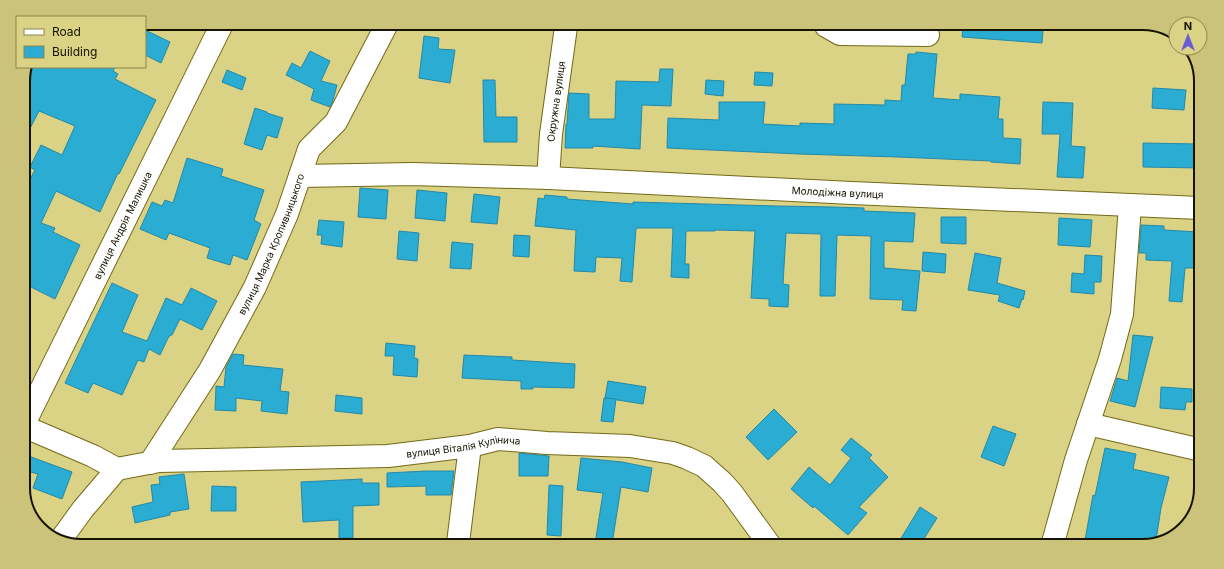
<svg xmlns="http://www.w3.org/2000/svg" width="1224" height="569" font-family="Inter,sans-serif">
<style>
.building{fill:#2aacd3;stroke:#2489a7}
.lines{fill:none;stroke-linecap:round;stroke-linejoin:round}
.minor-casing{stroke:#736a19;stroke-width:24}
.minor{stroke:#fff;stroke-width:22}
.labels{text-anchor:middle;dominant-baseline:central;stroke-width:3.5;stroke-linejoin:round;paint-order:stroke}
.street-label{font-size:10px;fill:#161300;stroke:#dad284}
.rim{fill:none;stroke:#161300;stroke-width:2}
</style>
<rect width="100%" height="100%" fill="#dad284"/>
<!-- building -->
<g class="building">
<polygon points="963,27 998,27 1043,30 1042,43 962,37"/>
<polygon points="145,30 170,42 161,63 145,55"/>
<polygon points="424,36 439,38 438,49 455,50 450,83 419,78"/>
<polygon points="310,51 330,61 321,81 337,85 333,100 330,107 311,100 314,89 286,75 292,63 301,68"/>
<polygon points="916,52 937,54 933,98 960,100 960,94 1000,97 998,119 1003,119 1003,138 1021,139 1020,164 991,162 991,161 898,157 799,154 667,148 668,118 719,120 719,102 765,102 763,124 800,126 800,123 834,124 834,104 885,105 885,100 901,101 902,85 905,85 908,54 916,54"/>
<polygon points="30,67 115,67 113,71 118,74 115,79 156,100 119,174 118,173 100,212 56,191 41,223 55,228 53,232 80,245 55,299 23,283 23,192 35,170 30,167 41,145 62,155 75,126 39,111 23,142 23,80"/>
<polygon points="660,69 673,69 671,106 642,105 640,149 593,146 593,148 565,148 566,124 567,124 569,93 589,94 589,119 615,119 616,81 659,82"/>
<polygon points="227,70 246,78 242,90 222,82"/>
<polygon points="755,72 773,73 772,86 754,85"/>
<polygon points="483,80 495,80 496,117 517,117 517,142 484,142"/>
<polygon points="706,80 724,81 723,96 705,94"/>
<polygon points="1153,88 1186,90 1184,110 1152,108"/>
<polygon points="1043,102 1073,103 1071,146 1085,147 1083,178 1057,177 1060,134 1042,134"/>
<polygon points="255,108 267,112 267,113 283,118 277,138 267,135 262,150 244,144"/>
<polygon points="1143,143 1198,144 1198,145 1200,145 1200,168 1143,167"/>
<polygon points="187,158 223,169 221,176 264,190 254,220 261,224 247,260 233,255 230,265 207,258 210,248 169,233 166,240 140,229 152,202 162,206 165,200 173,203"/>
<polygon points="360,188 388,190 386,219 358,217"/>
<polygon points="417,190 447,193 445,221 415,218"/>
<polygon points="474,194 500,197 497,224 471,222"/>
<polygon points="545,195 567,197 567,199 633,204 633,202 777,206 833,207 864,208 864,211 915,213 913,242 884,241 884,268 920,271 916,311 902,310 903,300 870,299 871,236 837,235 835,296 820,296 821,234 786,233 783,284 789,285 788,307 769,306 769,299 751,298 755,231 715,230 715,231 686,231 685,264 689,264 689,278 671,277 673,228 636,228 632,282 620,281 622,258 596,257 595,272 574,271 576,230 535,226 538,198 544,199"/>
<polygon points="941,217 966,217 966,244 941,243"/>
<polygon points="1059,218 1092,220 1090,247 1058,245"/>
<polygon points="319,220 344,222 342,247 321,244 322,235 317,235"/>
<polygon points="1141,225 1164,226 1164,230 1199,232 1199,268 1185,268 1182,302 1169,301 1172,261 1146,260 1146,253 1139,253"/>
<polygon points="399,231 419,233 417,261 397,259"/>
<polygon points="514,235 530,236 529,257 513,256"/>
<polygon points="452,242 473,244 471,269 450,268"/>
<polygon points="923,252 946,254 945,273 922,271"/>
<polygon points="975,253 1001,258 997,283 1025,291 1023,300 1022,299 1019,308 998,301 1000,295 968,290"/>
<polygon points="1085,255 1102,256 1101,282 1094,282 1094,294 1071,292 1072,273 1084,274"/>
<polygon points="112,283 138,295 122,332 147,341 166,298 182,305 191,288 217,301 202,330 180,319 172,335 171,335 168,338 160,355 149,349 144,362 138,360 122,395 93,383 88,393 65,383"/>
<polygon points="1133,335 1153,337 1135,407 1110,401 1117,378 1128,381"/>
<polygon points="386,343 415,346 414,358 418,359 417,377 393,375 394,356 385,356"/>
<polygon points="233,354 244,355 243,365 283,369 280,391 289,392 287,414 261,411 262,401 236,398 236,411 215,410 216,386 224,387 226,367"/>
<polygon points="464,355 512,357 512,360 575,364 574,388 533,387 533,389 521,389 521,381 462,378"/>
<polygon points="608,381 646,387 643,404 605,398"/>
<polygon points="1161,387 1192,389 1192,402 1186,402 1185,410 1160,408"/>
<polygon points="336,395 362,398 362,414 335,411"/>
<polygon points="604,398 616,399 613,422 601,421"/>
<polygon points="774,409 797,432 768,460 746,437"/>
<polygon points="993,426 1016,434 1004,466 981,457"/>
<polygon points="851,438 872,455 869,458 888,477 859,507 867,513 848,535 814,506 813,508 791,489 809,467 830,485 851,458 841,450"/>
<polygon points="1105,448 1136,454 1133,469 1169,477 1161,508 1156,540 1144,539 1143,546 1084,546 1093,495 1095,496"/>
<polygon points="519,453 549,456 548,476 519,476"/>
<polygon points="23,454 72,472 62,499 33,488 38,474 23,470"/>
<polygon points="581,458 622,462 652,468 648,492 621,487 612,544 595,544 603,493 577,490"/>
<polygon points="426,471 454,471 451,495 426,495 426,486 387,487 387,473"/>
<polygon points="184,474 189,509 170,512 170,515 135,523 132,507 153,502 151,485 160,484 159,477"/>
<polygon points="362,479 362,483 379,483 379,505 353,506 353,538 339,538 339,520 303,522 301,482"/>
<polygon points="549,485 563,486 561,536 547,535"/>
<polygon points="212,486 236,487 236,511 211,511"/>
<polygon points="920,507 937,518 920,545 897,545"/>
</g>
<g class="lines">
<defs>
<g id="minor">
<polyline points="826,26 840,34 928,35"/>
<path id="s1" d="M 300,176 L 413,174 L 548,178 L 852,193 L 1200,208"/>
<path id="s2" d="M 548,178 L 551,134 L 566,27 L 567,25"/>
<polyline points="1088,424 1197,449"/>
<path id="s3" d="M 23,426 L 222,24"/>
<polyline points="23,426 93,456 117,469"/>
<path id="s4" d="M 150,463 L 210,370 L 255,287 L 287,214 L 309,149 L 336,122 L 387,24"/>
<path id="s5" d="M 117,469 L 159,461 L 388,456 L 470,446 L 498,439 L 547,443 L 630,446 L 673,453 L 687,458 L 704,466 L 722,482 L 732,493 L 769,544"/>
<polyline points="59,542 83,509 117,469"/>
<polyline points="458,543 470,446"/>
<polyline points="1052,546 1076,460 1110,359 1122,314 1130,206"/>
</g>
</defs>
<!-- minor casing -->
<use href="#minor" class="minor-casing"/>
<!-- minor -->
<use href="#minor" class="minor"/>
</g>
<g class="labels">
<!-- street labels -->
<g class="street-label">
<text stroke="none"><textPath href="#s2" startOffset="77">Окружна вулиця</textPath></text>
<text stroke="none"><textPath href="#s1" startOffset="538">Молодіжна вулиця</textPath></text>
<text stroke="none"><textPath href="#s3" startOffset="224">вулиця Андрія Малишка</textPath></text>
<text stroke="none"><textPath href="#s4" startOffset="251">вулиця Марка Кропивницького</textPath></text>
<text stroke="none"><textPath href="#s5" startOffset="348">вулиця Віталія Кулінича</textPath></text>
</g>
</g>
<!-- crop -->
<path d="M0 0H1224V569H0ZM81 30H1143A51 51 0 0 1 1194 81V488A51 51 0 0 1 1143 539H81A51 51 0 0 1 30 488V81A51 51 0 0 1 81 30Z" fill="#cac379" fill-rule="evenodd"/>
<path class="rim" d="M81 30H1143A51 51 0 0 1 1194 81V488A51 51 0 0 1 1143 539H81A51 51 0 0 1 30 488V81A51 51 0 0 1 81 30Z"/>
<!-- legend -->
<rect x="16" y="16" width="130" height="52" fill="#dad284" stroke="#8c864f"/>
<rect x="24" y="29" width="20" height="6" fill="#ffffff" stroke="#8c864f"/>
<text x="52" y="36" font-size="12" fill="#161300">Road</text>
<rect x="24" y="46" width="20" height="12" fill="#2aacd3" stroke="#8c864f"/>
<text x="52" y="56" font-size="12" fill="#161300">Building</text>
<!-- north arrow -->
<g transform="translate(1188 36)"><circle r="19" fill="#dad284" stroke="#8c864f"/>
<path d="M0-3L7 15L0 10L-7 15Z" fill="#675cd5"/>
<text y="-6" font-size="11" font-weight="bold" text-anchor="middle" fill="#161300">N</text>
</g>
</svg>
